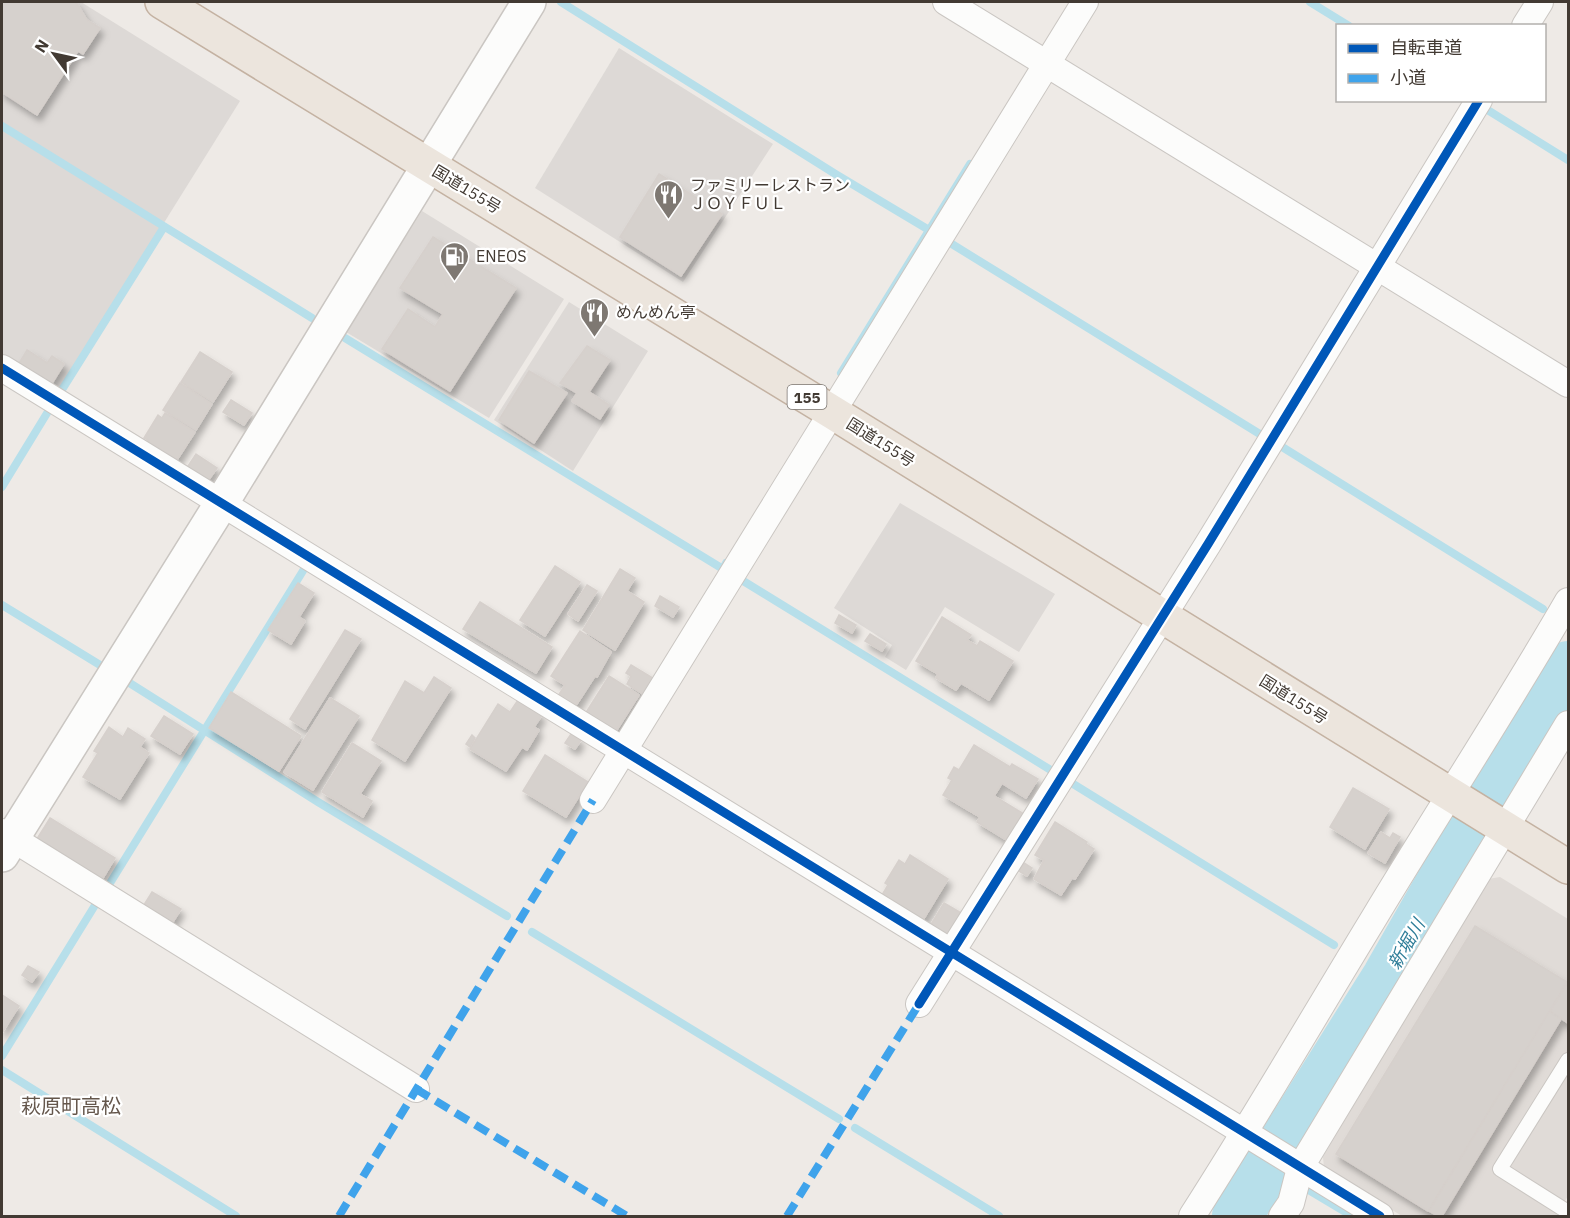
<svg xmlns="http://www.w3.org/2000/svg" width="1570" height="1218" font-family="'IBM Plex Sans','Noto Sans JP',sans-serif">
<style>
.industrial{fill:#e0dbd7}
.parking{fill:#ddd9d6}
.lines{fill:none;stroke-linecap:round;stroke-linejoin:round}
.stream{stroke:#b7dfea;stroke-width:8}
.river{stroke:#b7dfea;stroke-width:50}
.building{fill:#d6d1cd;stroke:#d6d0cc;stroke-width:1.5;filter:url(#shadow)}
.service-casing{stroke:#cac6c2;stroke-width:16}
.minor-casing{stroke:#cac6c2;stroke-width:28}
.tertiary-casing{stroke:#cac6c2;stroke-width:36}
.trunk-casing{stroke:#c4b2a2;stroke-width:36}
.service{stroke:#fcfcfb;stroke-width:14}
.minor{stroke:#fcfcfb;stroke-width:26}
.tertiary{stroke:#fcfcfb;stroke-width:33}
.trunk{stroke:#ece5dd;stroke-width:33}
.quiet{stroke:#3fa3eb;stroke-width:8;stroke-dasharray:15 8;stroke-linecap:butt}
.cycleway-casing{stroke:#fff;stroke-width:13}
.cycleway{stroke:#0057b8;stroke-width:9}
.labels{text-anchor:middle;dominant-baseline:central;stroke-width:4.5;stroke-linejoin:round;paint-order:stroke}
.shield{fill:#fff;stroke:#7b7570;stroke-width:1.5}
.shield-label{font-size:15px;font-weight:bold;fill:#423a33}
.poi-label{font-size:16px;fill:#423a33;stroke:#fff;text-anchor:start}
.street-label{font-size:16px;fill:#423a33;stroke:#fff}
.water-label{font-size:18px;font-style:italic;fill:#2f7e99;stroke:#fff}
.quarter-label{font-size:20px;fill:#64564b;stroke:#fff}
</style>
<defs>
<filter id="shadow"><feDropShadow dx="3.5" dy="6" stdDeviation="3" flood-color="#0004"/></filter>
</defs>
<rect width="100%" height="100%" fill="#eeeae6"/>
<!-- industrial -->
<polygon class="industrial" points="1500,877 1568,919 1568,1196 1556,1216 1402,1216 1324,1168 1323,1157 1488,879"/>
<!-- parking -->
<g class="parking">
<polygon points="2,2 81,2 240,101 59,391 2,356"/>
<polygon points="619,48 773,144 683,282 535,188"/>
<polygon points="422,211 564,299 489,418 346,332"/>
<polygon points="569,302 648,351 573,471 494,420"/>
<polygon points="900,503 1055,594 1019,652 945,607 906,670 885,657 892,645 834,608"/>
</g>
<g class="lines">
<!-- stream -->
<g class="stream">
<polyline points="561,2 837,175 929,230"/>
<polyline points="1310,2 1349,26"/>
<polyline points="1486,109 1568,160"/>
<polyline points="2,126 312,318"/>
<polyline points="947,241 1263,436"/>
<polyline points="345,338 723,569 726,563"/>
<polyline points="841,373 970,164"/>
<polyline points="60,393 164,227"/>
<polyline points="1279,445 1543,609"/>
<polyline points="2,487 52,405"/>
<polyline points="740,579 1054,772"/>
<polyline points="2,605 100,665"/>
<polyline points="128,682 318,802 507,916"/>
<polyline points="1070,782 1334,945"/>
<polyline points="107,888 306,566"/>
<polyline points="532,932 839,1119"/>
<polyline points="1376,971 1387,977"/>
<polyline points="2,1056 97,902"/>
<polyline points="2,1070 236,1216"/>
<polyline points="855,1128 999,1216"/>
<polyline points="1270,1165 1279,1171"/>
<polyline points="1307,1189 1352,1216"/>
</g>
<!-- river -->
<polyline class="river" points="1237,1216 1387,977 1508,765 1568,666"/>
</g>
<!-- building -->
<g class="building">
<polygon points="2,2 76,2 87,20 100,28 83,54 78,51 37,115 2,92"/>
<polygon points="659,174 722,214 681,276 620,237"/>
<polygon points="433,237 516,288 450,391 382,349 408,309 435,327 443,314 400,288"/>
<polygon points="587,346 610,360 589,392 609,405 600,419 572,401 577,393 560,383"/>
<polygon points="27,350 47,363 52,356 64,364 51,385 18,365"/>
<polygon points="200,352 232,372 213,402 181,382"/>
<polygon points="529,371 567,393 534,443 499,420"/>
<polygon points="180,383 212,404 196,430 163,410"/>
<polygon points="231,400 252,413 244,425 223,412"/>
<polygon points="165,413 195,432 175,463 145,444 148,440 144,438 158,415 162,418"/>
<polygon points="196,454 217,468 205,485 184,472"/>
<polygon points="555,566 580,582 545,636 520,620"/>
<polygon points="620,569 635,578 627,591 644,602 615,650 583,630"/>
<polygon points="298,583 314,593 299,617 305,621 291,644 268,630"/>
<polygon points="587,585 597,591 578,621 568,614"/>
<polygon points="660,596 679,607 673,617 655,606"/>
<polygon points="480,602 552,647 536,673 463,629"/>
<polygon points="839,615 856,625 852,633 835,623"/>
<polygon points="942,617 971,635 967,640 977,646 980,641 1013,661 989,700 961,683 956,690 936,678 938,674 916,661"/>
<polygon points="345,630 361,639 305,729 290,719"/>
<polygon points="580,631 611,652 597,677 595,676 575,707 558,696 565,685 551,676"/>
<polygon points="870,634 886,644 882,651 865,641"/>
<polygon points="631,665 656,680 646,696 627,684 631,676 626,673"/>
<polygon points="609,676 639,695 615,733 585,714"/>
<polygon points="434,677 451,688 405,761 372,740 405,681 424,693"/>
<polygon points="231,692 301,736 279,771 209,728"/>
<polygon points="330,698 359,716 313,790 284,772"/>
<polygon points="518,700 542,715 534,727 539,730 527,750 522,747 506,771 470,749 498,704 510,712"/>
<polygon points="164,716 193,734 180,754 151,736"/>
<polygon points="109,727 123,737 128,728 145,739 140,747 149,753 120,799 83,777 98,753 94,751"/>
<polygon points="571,734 581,740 575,749 565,743"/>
<polygon points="472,735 475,738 470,747 466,744"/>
<polygon points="352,743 381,761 360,794 372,801 363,817 322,792"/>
<polygon points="974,745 1010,767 1012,764 1038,779 1026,798 1002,783 994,796 1024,814 1008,841 977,822 980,817 943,795 952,780 948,778 954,767 959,770"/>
<polygon points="545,755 588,782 566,817 523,791"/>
<polygon points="1353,788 1389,809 1365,849 1330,827"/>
<polygon points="50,818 115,858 100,883 35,842"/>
<polygon points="1055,822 1087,842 1086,844 1094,849 1075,879 1072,878 1061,895 1034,879 1044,860 1035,855"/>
<polygon points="1381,832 1390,838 1393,833 1400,837 1385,863 1368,853"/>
<polygon points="910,855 948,879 923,920 882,895 888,885 885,883 899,860 905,864"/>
<polygon points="1024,863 1032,868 1027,876 1019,871"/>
<polygon points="152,892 181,909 171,925 142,908"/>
<polygon points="944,903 963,914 949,937 930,926"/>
<polygon points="1475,926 1567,982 1428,1211 1336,1154"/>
<polygon points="28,966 39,972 32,982 22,975"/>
<polygon points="1568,982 1568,1023 1550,1011"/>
<polygon points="2,995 19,1006 2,1033"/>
<polygon points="1549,1012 1561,1019 1442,1216 1438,1216 1429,1211"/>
</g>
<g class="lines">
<defs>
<polyline id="service" points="1568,1060 1500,1169 1568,1212"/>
<g id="minor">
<polyline points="946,2 1568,384"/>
<polyline points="1525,26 1540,2"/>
<polyline points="2,368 1380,1216"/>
<polyline points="593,800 1085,2"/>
<polyline points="2,832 416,1089"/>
<polyline points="919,1004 1208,544 1479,100"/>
<path d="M 1192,1216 C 1255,1118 1313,1018 1374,918 C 1438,812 1506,708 1568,601"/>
<polyline points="1282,1216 1291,1203 1300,1168 1568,724"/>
</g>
<polyline id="tertiary" points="2,855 221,504 529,2"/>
<polyline id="trunk" points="162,2 832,412 1568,867"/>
</defs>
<!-- service casing -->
<use href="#service" class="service-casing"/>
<!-- minor casing -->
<use href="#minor" class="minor-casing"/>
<!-- tertiary casing -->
<use href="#tertiary" class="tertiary-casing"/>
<!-- trunk casing -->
<use href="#trunk" class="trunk-casing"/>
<!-- service -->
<use href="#service" class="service"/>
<!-- minor -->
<use href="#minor" class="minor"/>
<!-- tertiary -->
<use href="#tertiary" class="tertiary"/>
<!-- trunk -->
<use href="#trunk" class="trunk"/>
<!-- quiet -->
<g class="quiet">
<polyline points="416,1089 627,1216"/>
<polyline points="339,1216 593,800"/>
<polyline points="787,1216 919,1004"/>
</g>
<defs>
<g id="cycleway">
<polyline points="2,368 1380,1216"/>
<polyline points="919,1004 1208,544 1479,100"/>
</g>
</defs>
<!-- cycleway casing -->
<use href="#cycleway" class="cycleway-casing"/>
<!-- cycleway -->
<use href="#cycleway" class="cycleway"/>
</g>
<!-- icons -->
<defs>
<symbol id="restaurant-pin" viewBox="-11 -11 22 30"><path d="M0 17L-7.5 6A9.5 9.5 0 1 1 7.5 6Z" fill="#7e7872" stroke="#fff"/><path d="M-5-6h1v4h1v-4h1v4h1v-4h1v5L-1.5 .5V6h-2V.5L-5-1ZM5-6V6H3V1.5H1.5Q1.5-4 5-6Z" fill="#fff"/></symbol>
<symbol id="fuel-pin" viewBox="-11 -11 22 30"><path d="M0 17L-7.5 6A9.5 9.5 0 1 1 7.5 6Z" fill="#7e7872" stroke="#fff"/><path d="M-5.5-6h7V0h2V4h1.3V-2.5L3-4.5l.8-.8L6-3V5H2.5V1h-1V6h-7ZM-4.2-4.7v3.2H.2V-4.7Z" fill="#fff"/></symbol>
</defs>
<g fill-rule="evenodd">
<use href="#restaurant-pin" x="652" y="178" width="33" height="45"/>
<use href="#fuel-pin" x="438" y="240" width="33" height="45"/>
<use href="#restaurant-pin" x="578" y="296" width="33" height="45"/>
</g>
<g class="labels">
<!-- shield labels -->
<rect class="shield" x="787.5" y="385" width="39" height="24" rx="4.5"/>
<g class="shield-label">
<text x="807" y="397">155</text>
</g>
<!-- poi labels -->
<g class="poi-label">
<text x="690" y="185">ファミリーレストラン<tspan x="690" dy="18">ＪＯＹＦＵＬ</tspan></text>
<text x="476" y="256">ENEOS</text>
<text x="616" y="312">めんめん亭</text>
</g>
<!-- street labels -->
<g class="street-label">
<text transform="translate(467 189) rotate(31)">国道155号</text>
<text transform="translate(881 442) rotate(32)">国道155号</text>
<text transform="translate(1294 699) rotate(32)">国道155号</text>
</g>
<!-- water labels -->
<g class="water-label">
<text transform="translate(1406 944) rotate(-60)">新堀川</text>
</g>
<!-- quarter labels -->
<g class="quarter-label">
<text x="71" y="1105">萩原町高松</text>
</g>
</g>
<!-- border -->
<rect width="1570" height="1218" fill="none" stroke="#423a33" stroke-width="6"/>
<!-- legend -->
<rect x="1336" y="24" width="210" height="78" fill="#ffffff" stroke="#b3b0ad" stroke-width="1.5"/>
<rect x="1348" y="44" width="30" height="9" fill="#0057b8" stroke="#b3b0ad" stroke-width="1.5"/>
<text x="1390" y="54" font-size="18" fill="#423a33">自転車道</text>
<rect x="1348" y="74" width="30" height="9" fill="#3fa3eb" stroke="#b3b0ad" stroke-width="1.5"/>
<text x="1390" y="84" font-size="18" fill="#423a33">小道</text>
<!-- north arrow -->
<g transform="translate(54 54) rotate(303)" stroke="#ffffff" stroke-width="4.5" paint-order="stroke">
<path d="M0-4.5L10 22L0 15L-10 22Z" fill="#423a33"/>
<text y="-9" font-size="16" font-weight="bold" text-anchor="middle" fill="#423a33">N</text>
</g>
</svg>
